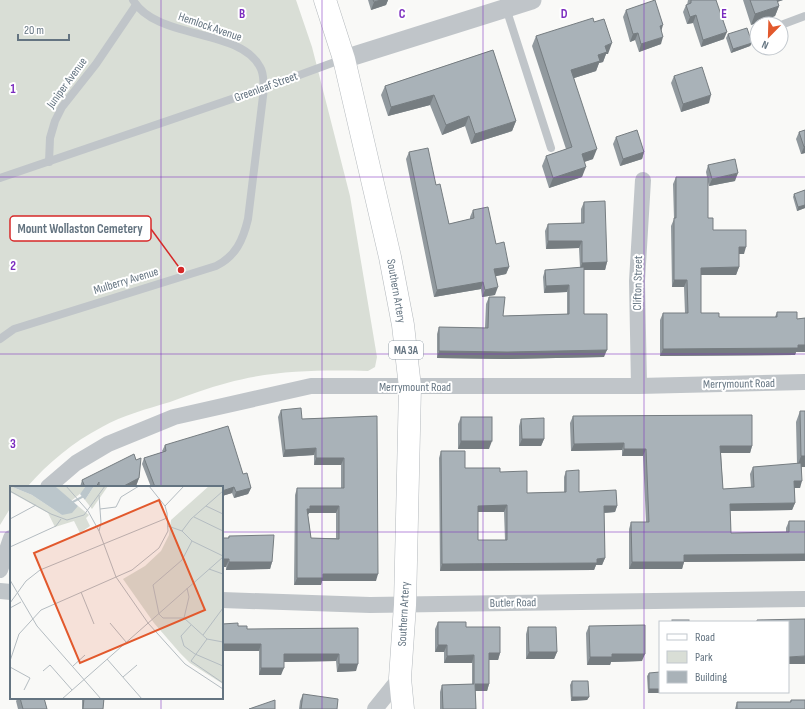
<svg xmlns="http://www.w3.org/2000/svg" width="805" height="709" font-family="'Sofia Sans Condensed',sans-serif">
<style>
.green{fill:#d9ded6}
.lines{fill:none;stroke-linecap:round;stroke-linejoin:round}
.primary-casing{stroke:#b4b9bd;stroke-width:23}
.service{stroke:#c0c5c9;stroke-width:8}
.minor{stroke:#c0c5c9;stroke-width:16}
.tertiary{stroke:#c0c5c9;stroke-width:19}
.primary{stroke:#fff;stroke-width:22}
.wall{fill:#91999e;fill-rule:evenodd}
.shaded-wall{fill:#767d81}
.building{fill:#a9b2b8;stroke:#767d81;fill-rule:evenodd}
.grid{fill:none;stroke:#7b2cbf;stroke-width:1;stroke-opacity:0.55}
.labels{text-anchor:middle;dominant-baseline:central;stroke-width:4;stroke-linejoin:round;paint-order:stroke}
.shield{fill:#fff;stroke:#929ea7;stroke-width:1}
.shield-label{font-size:11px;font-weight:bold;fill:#647481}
.street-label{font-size:12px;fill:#647481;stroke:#fff}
.inset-river{fill:none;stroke:#bbc6cb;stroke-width:2}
.inset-road{fill:none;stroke:#b4bcc1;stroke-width:1}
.view{fill:#e2592d;fill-opacity:0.15;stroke:#e2592d;stroke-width:2}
.inset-edge{fill:none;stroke:#647481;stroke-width:2}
.grid-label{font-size:13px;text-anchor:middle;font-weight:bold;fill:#7b2cbf;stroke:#fff;stroke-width:4;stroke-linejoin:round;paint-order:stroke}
.leader{fill:none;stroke:#d62828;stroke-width:1.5}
.callout-dot{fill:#d62828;stroke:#fff;stroke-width:1.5}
.callout{fill:#fff;stroke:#d62828;stroke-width:1.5}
.callout-label{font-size:13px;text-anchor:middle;font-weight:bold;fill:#647481}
</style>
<rect width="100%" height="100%" fill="#f9f9f7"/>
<!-- green -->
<path class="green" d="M 0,0 L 296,0 L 312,47 L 350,196 L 377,357 L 375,367 L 368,371 C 321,370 273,370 227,383 C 208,388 189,395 170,402 C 147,409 123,415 102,427 C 73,442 48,463 27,487 L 11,487 L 11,507 L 0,525 Z"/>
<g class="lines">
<defs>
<polyline id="primary" points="325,0 344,59 390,257 403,325 410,387 405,605 400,678 403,709"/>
</defs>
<!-- primary casing -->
<use href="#primary" class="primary-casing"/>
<!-- service -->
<g class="service">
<polyline points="506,8 551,148"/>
<polyline points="781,25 805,16"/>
<polyline points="49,162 50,138 55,121 62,107 96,64 136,5"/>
<polyline points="0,178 264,88 343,59"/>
<path d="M 0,339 L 14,329 L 216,266 C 236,256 243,240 248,219 L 264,88 C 263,81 264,73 260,67 C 240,28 156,40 133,0"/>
</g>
<!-- minor -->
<g class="minor">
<polyline points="639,386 637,281 643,180"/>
<polyline points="48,487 76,463 108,444 174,417 311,386 639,386 805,382"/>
<polyline points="0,570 11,538"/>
<polyline points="0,591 11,592"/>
<polyline points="222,600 370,605 805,599"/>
<polyline points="375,709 400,678"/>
</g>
<!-- tertiary -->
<polyline class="tertiary" points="344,59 532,0"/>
<!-- primary -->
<use href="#primary" class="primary"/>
</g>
<!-- wall -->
<g class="wall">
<polygon points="368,0 388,0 386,5 371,10"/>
<polygon points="688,0 716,0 724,39 701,47 693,23 687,24 683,12 686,5 687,5"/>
<polygon points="743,0 783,0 777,2 779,6 775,16 751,25"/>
<polygon points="626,10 661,44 639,52 635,40 630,42 623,17"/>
<polygon points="594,22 608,54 606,54 603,62 599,63 596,71 574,78 593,159 584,162 582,177 549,188 542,166 546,156 566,149 532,46 536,36"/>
<polygon points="728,34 752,43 750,46 731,53 726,38"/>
<polygon points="493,50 516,121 512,131 471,144 465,126 442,135 430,105 388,116 381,95 385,86"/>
<polygon points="674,76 709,103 681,112 671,83"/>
<polygon points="805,130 805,153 801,154 796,139 799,132"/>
<polygon points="616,137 644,152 642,159 620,166 613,144"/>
<polygon points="409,152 436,185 449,224 470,219 470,217 473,210 496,244 509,267 506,274 496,276 495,295 482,297 481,289 434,297 406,159"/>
<polygon points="708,165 735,181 709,186 708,182 708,218 713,230 744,254 739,254 739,267 736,275 701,275 701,313 719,317 775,317 777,312 797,319 805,318 805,352 796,352 795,355 660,356 660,320 663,313 685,313 684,287 672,287 671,226 674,219 673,184 676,177 707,177 706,172"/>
<polygon points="805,190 805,208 797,211 793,197 794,194"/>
<polygon points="584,202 607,262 605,270 584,270 584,314 604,357 504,359 437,358 437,334 439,327 485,328 486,304 489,297 503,316 567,314 567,292 544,293 543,277 545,270 580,268 579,248 546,249 545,231 548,224 581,223 581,209"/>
<path d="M 281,410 L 302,419 L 377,416 L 376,581 L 322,581 L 321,585 L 294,585 L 295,495 L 297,488 L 341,488 L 341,465 L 314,465 L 314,455 L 283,457 L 278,417 ZM 309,513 L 336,513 L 336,538 L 311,538 L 308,515 Z"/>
<polygon points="800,411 805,467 802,467 800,488 794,488 795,503 792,510 730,511 731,533 786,532 786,528 789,521 805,561 684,562 682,569 629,569 629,529 631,522 646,522 643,456 622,456 622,450 571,451 570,423 573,416 752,446 750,453 721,453 723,489 751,487 750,474 753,467 797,464 796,422"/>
<polygon points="461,417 489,449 458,449 458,424"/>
<polygon points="521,419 544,439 541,446 519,446 519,426"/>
<polygon points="165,445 243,474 251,488 248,494 234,498 232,493 222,496 222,487 151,487 142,464 144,458 163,452 162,451"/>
<path d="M 441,451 L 465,468 L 500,472 L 527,493 L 564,492 L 564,477 L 566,471 L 579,492 L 617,506 L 615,512 L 604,513 L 605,558 L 602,565 L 596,565 L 594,570 L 440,571 L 439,458 ZM 478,512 L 504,512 L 505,540 L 478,540 Z"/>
<polygon points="136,460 139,478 136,486 134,487 80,487 82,480"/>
<polygon points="229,536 272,562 270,569 226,570 228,538"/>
<polygon points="438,622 466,627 500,653 498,660 489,660 489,684 487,691 475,691 476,709 440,709 440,692 442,685 472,684 472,663 444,663 444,652 435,652 435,629"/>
<polygon points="238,626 247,629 358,628 356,671 337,672 336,661 284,662 281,675 259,675 259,651"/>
<polygon points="589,626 642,661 611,662 610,665 587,665 586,633"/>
<polygon points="528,627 557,652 554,659 526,659 526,634"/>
<polygon points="649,673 660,692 662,692 662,693 648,693 647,676"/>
<polygon points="572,681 589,697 587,700 571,701 570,685"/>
<polygon points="303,694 337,709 299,709 300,701"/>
<polygon points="18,698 44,698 47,709 18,709 16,701"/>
<polygon points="82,698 104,698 103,709 82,709"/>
<polygon points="791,700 805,709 735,709 737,702 790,702"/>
</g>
<!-- shaded-wall -->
<g class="shaded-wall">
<polygon points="381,0 388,0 386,5 371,10 374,2"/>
<polygon points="772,0 783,0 771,4"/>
<polygon points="779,6 775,16 751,25 755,14"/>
<polygon points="696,15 693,23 687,24 690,17"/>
<polygon points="663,25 661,32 660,26"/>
<polygon points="727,32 724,39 701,47 703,40"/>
<polygon points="638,33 635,40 630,42 633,34"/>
<polygon points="663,37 661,44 639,52 641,44"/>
<polygon points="612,43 608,54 606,54 603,62 599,63 596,71 568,80 571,70 598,55 605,46"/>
<polygon points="752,43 750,46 731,53 733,49"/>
<polygon points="434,95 430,105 388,116 391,107"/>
<polygon points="711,95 709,103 681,112 683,104"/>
<polygon points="469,116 465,126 442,135 446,125"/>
<polygon points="516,121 512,131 471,144 475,134"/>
<polygon points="805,146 805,153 801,154 804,147"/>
<polygon points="597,149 593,159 578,164 582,154"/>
<polygon points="644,152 642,159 620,166 623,159"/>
<polygon points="586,167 582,177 549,188 553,178"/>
<polygon points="738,173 735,181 709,186 712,179"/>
<polygon points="805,205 805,208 797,211 798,207"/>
<polygon points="548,241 582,241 579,248 546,249"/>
<polygon points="739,247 746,247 744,254 736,254"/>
<polygon points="607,262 605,270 580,270 582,263"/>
<polygon points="509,267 506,274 492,277 494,269"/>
<polygon points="739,267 736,275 698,275 701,268"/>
<polygon points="674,280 687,280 684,287 672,287"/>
<polygon points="483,282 481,289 434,297 437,290"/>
<polygon points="569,285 567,292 544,293 546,286"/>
<polygon points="498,287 495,295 482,297 485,290"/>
<polygon points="805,345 805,352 796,352 795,355 660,356 663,349"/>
<polygon points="607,350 604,357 504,359 437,358 439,351"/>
<polygon points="522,439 544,439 541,446 519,446"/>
<polygon points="461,441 492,441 489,449 458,449"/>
<polygon points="624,443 622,450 571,451 574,444"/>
<polygon points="720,446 752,446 750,453 718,453"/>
<polygon points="316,448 314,455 283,457 285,450"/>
<polygon points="624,449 646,449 643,456 622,456"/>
<polygon points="801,456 805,456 805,467 797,467"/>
<polygon points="316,458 344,458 341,465 314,465"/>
<polygon points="139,478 136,486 134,487 122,487"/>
<polygon points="794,481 802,481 800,488 791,488"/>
<polygon points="234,487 232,493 222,496 222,491"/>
<polygon points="251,488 248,494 234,498 236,492"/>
<polygon points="795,503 792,510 728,511 730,504"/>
<polygon points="507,505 504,512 475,512 478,506"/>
<polygon points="310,506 339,506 336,513 309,513 307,516 307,509"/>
<polygon points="604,506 617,506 615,512 602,513"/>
<polygon points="805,554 805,561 682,562 684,555"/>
<polygon points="605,558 602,565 596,565 594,570 440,571 442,564"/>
<polygon points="222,559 229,559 226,567 222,567"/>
<polygon points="229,562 272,562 270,569 226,570"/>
<polygon points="632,562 684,562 682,569 629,569"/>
<polygon points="323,574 378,574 376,581 322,581 321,585 294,585 297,578"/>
<polygon points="222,644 261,644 259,651 222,651"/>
<polygon points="438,645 447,645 444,652 435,652"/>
<polygon points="529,652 557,652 554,659 526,659"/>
<polygon points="489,653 500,653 498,660 486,660"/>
<polygon points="284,654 339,654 336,661 281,662"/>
<polygon points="612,654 645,654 642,661 611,662 610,665 587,665 590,657"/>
<polygon points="474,655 472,663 444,663 447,656"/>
<polygon points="805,656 805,664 788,664 788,657"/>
<polygon points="339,664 358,664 356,671 337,672"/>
<polygon points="261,668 284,668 281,675 259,675"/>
<polygon points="475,684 489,684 487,691 473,691"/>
<polygon points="649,689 660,689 660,692 662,692 662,693 648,693"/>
<polygon points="572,697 589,697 587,700 571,701"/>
</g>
<!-- building -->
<g class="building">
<polygon points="373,0 381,0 374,2"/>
<polygon points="655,0 663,25 660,26 663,37 641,44 638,33 633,34 626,10"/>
<polygon points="691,0 716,0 727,32 703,40 696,15 690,17 686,5 691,3"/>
<polygon points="750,0 777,0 779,6 755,14"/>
<polygon points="593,18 594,22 604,19 612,43 605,46 607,52 598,55 600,61 571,70 597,149 582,154 586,167 553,178 546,156 572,147 536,36"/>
<polygon points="747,28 752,43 733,49 728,34"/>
<polygon points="493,50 516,121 475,134 469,116 446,125 434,95 391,107 385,86"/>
<polygon points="702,67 711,95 683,104 674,76"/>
<polygon points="637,130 644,152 623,159 616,137"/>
<polygon points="805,130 805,146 804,147 799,132"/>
<polygon points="428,148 436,185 440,184 449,224 474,218 473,210 488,207 496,244 504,242 509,267 494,269 498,287 485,290 483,282 437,290 409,152"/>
<polygon points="735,159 738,173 712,179 708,165"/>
<polygon points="676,177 708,177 708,218 713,218 713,230 746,230 746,247 739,247 739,267 701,268 701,313 719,313 719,317 777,317 777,312 797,312 797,319 805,318 805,345 798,345 798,348 663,349 663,313 688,313 687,280 674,280 674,218 676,218"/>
<polygon points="805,190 805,205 798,207 794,194"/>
<polygon points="605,201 607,262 582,263 582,241 548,241 548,224 584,223 584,202"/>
<polygon points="584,267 584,314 607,314 607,350 507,352 439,351 439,327 488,328 489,297 505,297 503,316 569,314 569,285 546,286 545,270"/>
<path d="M 301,408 L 302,419 L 377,416 L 378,574 L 323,574 L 323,578 L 297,578 L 297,488 L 344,488 L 344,458 L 316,458 L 316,448 L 285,450 L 281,410 ZM 310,506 L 339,506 L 339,539 L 311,538 L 307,509 L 310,509 Z"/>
<polygon points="800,411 805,411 805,456 801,456"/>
<polygon points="752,415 752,446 720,446 723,489 754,487 753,467 801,463 802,481 794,481 795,503 730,504 731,533 789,532 789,521 805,521 805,554 684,555 684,562 632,562 631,522 649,522 646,449 624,449 624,443 574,444 573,416"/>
<rect x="461" y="417" width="31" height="24"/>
<polygon points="544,418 544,439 522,439 521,419"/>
<polygon points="228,426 243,474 247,473 251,488 236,492 234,487 222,491 222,487 155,487 144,458 166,451 165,445"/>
<path d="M 441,451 L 465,451 L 465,468 L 500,468 L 500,472 L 527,471 L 527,493 L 566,492 L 566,471 L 579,470 L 579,492 L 616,490 L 617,506 L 604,506 L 605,558 L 597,559 L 597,563 L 442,564 ZM 507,505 L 507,540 L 478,540 L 478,506 Z"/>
<polygon points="134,454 136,460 141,458 139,478 122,487 99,487 99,482 96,487 85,487 82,480"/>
<polygon points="274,535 272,562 229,562 229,559 222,559 222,538 229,538 229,536"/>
<polygon points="805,619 805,656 788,657 788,622 757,622 757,620"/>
<rect x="672" y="620" width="17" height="2"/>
<polygon points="438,622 466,622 466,627 500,627 500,653 489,653 489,684 475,684 476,709 443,709 442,685 474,684 474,655 447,656 447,645 438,645"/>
<polygon points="238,623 238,626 247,626 247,629 358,628 358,664 339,664 339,654 284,654 284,668 261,668 261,644 222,644 222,624"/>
<polygon points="645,625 645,654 612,654 612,657 590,657 589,626"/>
<polygon points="528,627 556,627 557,652 529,652"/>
<polygon points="660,672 660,689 649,689 649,673"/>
<polygon points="572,681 588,681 589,697 572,697"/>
<polygon points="303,694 338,699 337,709 301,709"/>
<polygon points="20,698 44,698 47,709 23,709"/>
<polygon points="84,698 104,698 103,709 83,709"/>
<polygon points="275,700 275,709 249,709"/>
<polygon points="791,700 805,700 805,709 737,709 737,702 791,702"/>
</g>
<!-- grid -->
<path class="grid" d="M 161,0 L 161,487M 322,0 L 322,709M 483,0 L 483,709M 644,0 L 644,709M 0,177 L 805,177M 0,354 L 805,354M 0,532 L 11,532M 222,532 L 805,532M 161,698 L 161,709"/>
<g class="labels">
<!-- shield labels -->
<rect class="shield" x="389" y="341" width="34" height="18" rx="3"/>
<g class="shield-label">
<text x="406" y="350">MA 3A</text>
</g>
<!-- street labels -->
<g class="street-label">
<text transform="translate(210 27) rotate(19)">Hemlock Avenue</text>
<text transform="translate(67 83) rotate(-54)">Juniper Avenue</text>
<text transform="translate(266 87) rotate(-20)">Greenleaf Street</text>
<text transform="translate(126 281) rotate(-17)">Mulberry Avenue</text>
<text transform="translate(638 283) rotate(-89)">Clifton Street</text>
<text transform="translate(396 291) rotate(80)">Southern Artery</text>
<text transform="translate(739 384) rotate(-1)">Merrymount Road</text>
<text x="415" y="387">Merrymount Road</text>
<text transform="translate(513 603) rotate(-1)">Butler Road</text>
<text transform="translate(404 614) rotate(-87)">Southern Artery</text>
</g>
</g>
<!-- overview -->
<g transform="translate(10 486)">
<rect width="213" height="213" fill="#f9f9f7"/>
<path d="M 0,0 L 22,9 L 52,29 L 68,20 L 79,29 L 76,32 L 80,40 L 70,47 L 64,35 L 45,41 L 38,27 L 0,6 ZM 45,0 L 76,0 L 77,2 L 61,15 ZM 84,0 L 98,0 L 82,23 L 75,14 ZM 199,0 L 213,0 L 213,198 L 180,177 L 170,167 L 144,137 L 113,93 L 135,80 L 151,65 L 159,49 L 161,34 Z" fill="#d9ded6"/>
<path d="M 0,0 L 45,0 L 68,20 L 62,27 L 52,29 L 22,9 ZM 76,0 L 84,0 L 75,14 L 70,8 Z" fill="#bbc6cb"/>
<path class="inset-river" d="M 59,18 L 74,10 L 80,0"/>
<path class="inset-road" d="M 56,0 L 78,25 L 89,45 L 106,91 L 138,137 L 175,178 L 213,203M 0,5 L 41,28 L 57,34 L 74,29 L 95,0M 155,20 L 174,0M 196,20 L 213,28M 90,23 L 106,21 L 111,11 L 129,0M 184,31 L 213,45M 0,33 L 26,19M 158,40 L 172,45 L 182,55 L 213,70M 89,45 L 91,37 L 89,9M 172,45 L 181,33 L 213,5M 182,55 L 172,74 L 143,99 L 149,128 L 153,132 L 174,132 L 197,153 L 213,156M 0,61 L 46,40 L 51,33M 199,83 L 213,88M 0,94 L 27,140 L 91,213M 71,106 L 84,138M 0,117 L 16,95 L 30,84 L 157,32M 0,122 L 11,116M 174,132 L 179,111 L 177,102M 100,137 L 116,156M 181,139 L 171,150 L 174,160 L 185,168 L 213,180M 193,149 L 213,122M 197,153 L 181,175 L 213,197M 97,173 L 132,213M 0,175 L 9,148 L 31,124 L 122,84 L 149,62 L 158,45 L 157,27 L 155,20 L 139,0M 63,180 L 75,169M 0,181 L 20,192 L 14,204M 33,185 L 40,179 L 62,204M 113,191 L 127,179M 52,213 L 213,71"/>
<path class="view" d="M 149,14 L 195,124 L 70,177 L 24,67 Z"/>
<rect width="213" height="213" class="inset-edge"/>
</g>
<g class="grid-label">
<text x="242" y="18">B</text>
<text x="402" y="18">C</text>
<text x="564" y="18">D</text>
<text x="724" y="18">E</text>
<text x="13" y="93">1</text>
<text x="13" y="270">2</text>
<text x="13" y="448">3</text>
</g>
<!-- callouts -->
<path class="leader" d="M181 270L151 229"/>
<circle class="callout-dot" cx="181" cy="270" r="4"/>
<rect class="callout" x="10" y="216" width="141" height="25" rx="4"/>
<g class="callout-label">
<text x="80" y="233">Mount Wollaston Cemetery</text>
</g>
<!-- legend -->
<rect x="659" y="621" width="130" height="72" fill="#ffffff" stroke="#c1c7cd"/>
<rect x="667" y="634" width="20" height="6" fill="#ffffff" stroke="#c1c7cd"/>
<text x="695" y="641" font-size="12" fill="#647481">Road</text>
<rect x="667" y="651" width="20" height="12" fill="#d9ded6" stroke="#c1c7cd"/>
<text x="695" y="661" font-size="12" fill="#647481">Park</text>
<rect x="667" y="671" width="20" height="12" fill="#a9b2b8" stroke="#c1c7cd"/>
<text x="695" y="681" font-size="12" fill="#647481">Building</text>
<!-- north arrow -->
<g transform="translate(769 36) rotate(203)"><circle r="19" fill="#ffffff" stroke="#c1c7cd"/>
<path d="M0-3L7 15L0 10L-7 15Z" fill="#e2592d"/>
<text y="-6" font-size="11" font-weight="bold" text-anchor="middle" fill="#647481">N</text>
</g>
<!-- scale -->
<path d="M18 34v6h51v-6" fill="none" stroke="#647481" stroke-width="2"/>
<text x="24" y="34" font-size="12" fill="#647481" stroke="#ffffff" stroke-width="3" paint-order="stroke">20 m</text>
</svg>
